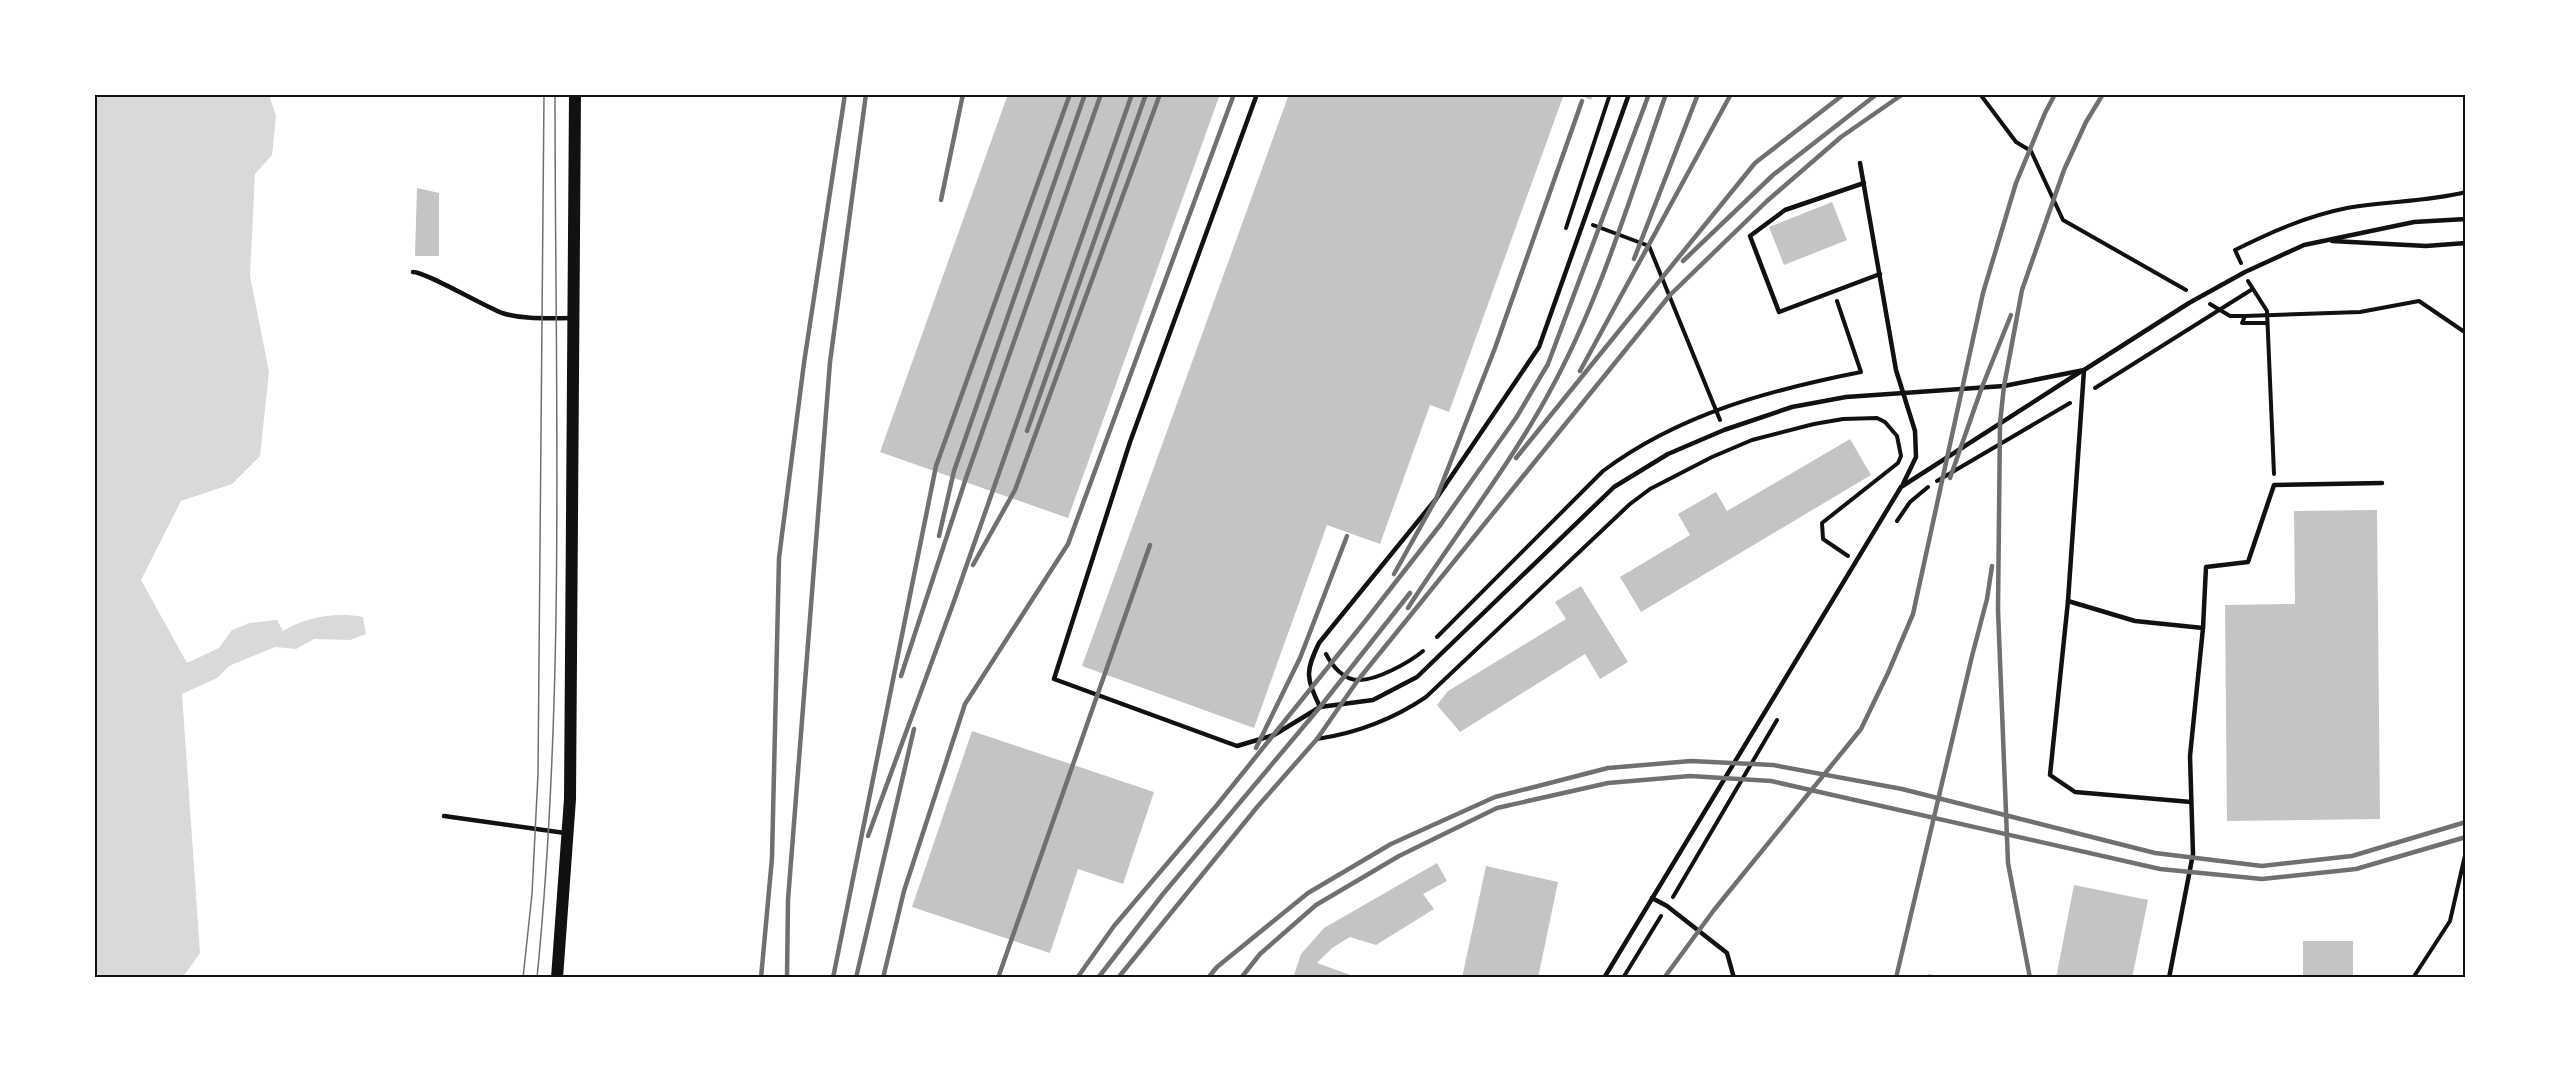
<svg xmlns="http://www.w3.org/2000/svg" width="2560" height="1072" font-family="'PT Sans Narrow',sans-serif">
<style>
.water{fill:#d9d9d9}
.building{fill:#c4c4c4}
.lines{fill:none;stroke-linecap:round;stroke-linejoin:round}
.path{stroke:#111;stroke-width:4}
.service{stroke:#111;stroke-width:4.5}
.secondary{stroke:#111;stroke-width:12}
.tram{stroke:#707070;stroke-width:1.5}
.rail{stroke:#707070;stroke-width:4.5}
.neatline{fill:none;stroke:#111;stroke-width:2}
</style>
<rect width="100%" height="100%" fill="#fff"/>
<!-- water -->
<path class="water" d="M 94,95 L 269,95 L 276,116 L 272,155 L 255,174 L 250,276 L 269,372 L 260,456 L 232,484 L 181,501 L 141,580 L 187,663 L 219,648 L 232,630 L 250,623 L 277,620 L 283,631 C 306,617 336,612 363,617 L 366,634 L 350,640 L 314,639 L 296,649 L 275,647 L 229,666 L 217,678 L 182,694 L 200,953 L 183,977 L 95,977 Z"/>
<!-- building -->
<g class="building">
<polygon points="1008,94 1220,94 1068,518 880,452"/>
<polygon points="1289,94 1564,94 1449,412 1430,405 1380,544 1327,525 1254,728 1082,666"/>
<polygon points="1577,94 1593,94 1591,100"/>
<polygon points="417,188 439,193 439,256 415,256"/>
<polygon points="1832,202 1847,240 1784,265 1769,227"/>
<polygon points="1850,439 1871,475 1641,612 1620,577 1690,535 1678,514 1716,492 1727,511"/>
<polygon points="2377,510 2380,819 2227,821 2225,605 2295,604 2294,511"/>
<polygon points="1581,586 1628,662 1600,679 1585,654 1460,732 1437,705 1448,691 1566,619 1555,602"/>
<polygon points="972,731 1154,792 1123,884 1078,869 1050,953 912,907"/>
<polygon points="1437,863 1447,881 1423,894 1434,909 1376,945 1350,937 1332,948 1317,963 1359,978 1293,978 1301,954 1324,928"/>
<polygon points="1486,866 1558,882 1538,978 1462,978"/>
<polygon points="2074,885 2148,900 2132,978 2056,978"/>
<rect x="2303" y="941" width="50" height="37"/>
<polygon points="1928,974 1942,976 1942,978 1927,978"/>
</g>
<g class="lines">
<!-- path -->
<g class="path">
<polyline points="1980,94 2016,142 2031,151 2063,220 2186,290"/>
<polyline points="1593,225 1649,246 1720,420"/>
<polyline points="1566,228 1610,94"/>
<path d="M 2241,263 L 2235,250 C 2271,232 2307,216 2347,208 C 2386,201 2426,202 2466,192"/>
<polyline points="2248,281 2267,311 2274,474"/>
<polyline points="2210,304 2230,316 2245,316 2360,312 2419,301 2466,333"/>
<polyline points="2245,316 2242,323 2267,323"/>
<polyline points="2095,388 2251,290"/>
<polyline points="1937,481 2070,403"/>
<polyline points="1897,521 1910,502 1928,487"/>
<path d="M 1437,637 L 1603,471 C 1679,414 1770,390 1861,372 L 1837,301"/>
<path d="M 1326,654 C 1332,666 1344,680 1358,680 C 1376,681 1410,662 1423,651"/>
<path d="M 1317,739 C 1357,733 1392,720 1426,697 L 1630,504 L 1650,489 L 1712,457 L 1752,440 L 1814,424 L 1843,419 L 1877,418 L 1885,422 L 1897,436 L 1901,456 L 1898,463 L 1822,523 L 1823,539 L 1848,556"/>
<polyline points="1673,897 1777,720"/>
<polyline points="1623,978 1661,916"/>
<polyline points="2413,978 2450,921 2466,851"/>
</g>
<!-- service -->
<g class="service">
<polyline points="1257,94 1130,442 1054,679 1237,746 1274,735 1320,707"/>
<path d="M 1629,94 L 1539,347 L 1436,499 L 1319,643 C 1305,672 1306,677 1320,707 L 1373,700 L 1417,677 L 1614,487 L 1668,454 L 1724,430 L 1792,407 L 1846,397 L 2004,386 L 2084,370 L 2189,303 L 2245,272 L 2304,245 L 2414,222 L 2466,219"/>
<polyline points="1860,163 1896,370 1915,431 1916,457 1903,484"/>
<polyline points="1864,183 1785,210 1750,236 1779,312 1880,274"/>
<polyline points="2332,241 2426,246 2466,243"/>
<path d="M 413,272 C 426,272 483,306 502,313 C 524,320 549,318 572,318"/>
<polyline points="2084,370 2068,601 2050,775 2075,792 2191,802"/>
<polyline points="2068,601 2135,621 2203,628 2206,567 2248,562 2274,485 2382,483"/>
<polyline points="444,816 565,833"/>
<polyline points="1652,898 1667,906 1727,953 1734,978"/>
<polyline points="1604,978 1901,487 2080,372"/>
<polyline points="2169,978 2193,854 2190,756 2203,628"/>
</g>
<!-- secondary -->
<polyline class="secondary" points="557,978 570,799 575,94"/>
<!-- tram -->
<g class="tram">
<polyline points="523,978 532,894 538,774 544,94"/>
<path d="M 537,978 C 566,685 555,388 555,94"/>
</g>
<!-- rail -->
<g class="rail">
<polyline points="941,200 963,94"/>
<polyline points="1634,259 1698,94"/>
<polyline points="1683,261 1773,175 1877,94"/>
<polyline points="1580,371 1731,94"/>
<polyline points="1027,431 1146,94"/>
<polyline points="1516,458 1755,163 1844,94"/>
<polyline points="1950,478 1982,387 2011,315"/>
<polyline points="939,536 954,471 1085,94"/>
<polyline points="973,565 1015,490 1160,94"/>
<polyline points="1394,574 1436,499 1495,348 1582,101"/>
<path d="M 1408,608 C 1454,536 1509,467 1550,391 C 1601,298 1631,194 1666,94"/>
<polyline points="901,676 966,478 1101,94"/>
<polyline points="1256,748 1300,658 1347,536"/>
<polyline points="868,836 953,604 1132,94"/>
<polyline points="761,978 772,858 779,558 804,363 845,94"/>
<polyline points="787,978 788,900 830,362 866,94"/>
<polyline points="833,978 936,466 1070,94"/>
<polyline points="856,978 914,729"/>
<polyline points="883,978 904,891 965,704 1068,544 1234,94"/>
<polyline points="998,978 1150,545"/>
<polyline points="1077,978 1114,926 1217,805 1366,620 1441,524 1516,418 1548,364 1649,94"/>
<polyline points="1098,978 1163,894 1320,707 1410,593"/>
<polyline points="1118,978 1258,806 1317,739 1358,680 1670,295 1767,201 1841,137 1903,94"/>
<polyline points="1208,978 1217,967 1308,893 1391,844 1495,797 1608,768 1691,761 1773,765 1902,789 2155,853 2262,866 2352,856 2466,822"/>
<polyline points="1241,978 1260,954 1316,905 1399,856 1497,808 1608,783 1690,776 1771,781 2160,869 2262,879 2356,869 2466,837"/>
<polyline points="1664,978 1714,910 1861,729 1888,673 1913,614 1983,293 2016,183 2045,113 2055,94"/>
<polyline points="1896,978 1972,656 1987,599 1992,566"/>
<polyline points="2030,978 2008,863 1998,610 2000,423 2004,386 2022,290 2064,170 2086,122 2103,94"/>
</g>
</g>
<!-- border -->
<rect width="2560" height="1072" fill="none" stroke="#ffffff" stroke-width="192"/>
<rect x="96" y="96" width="2368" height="880" class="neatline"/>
</svg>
